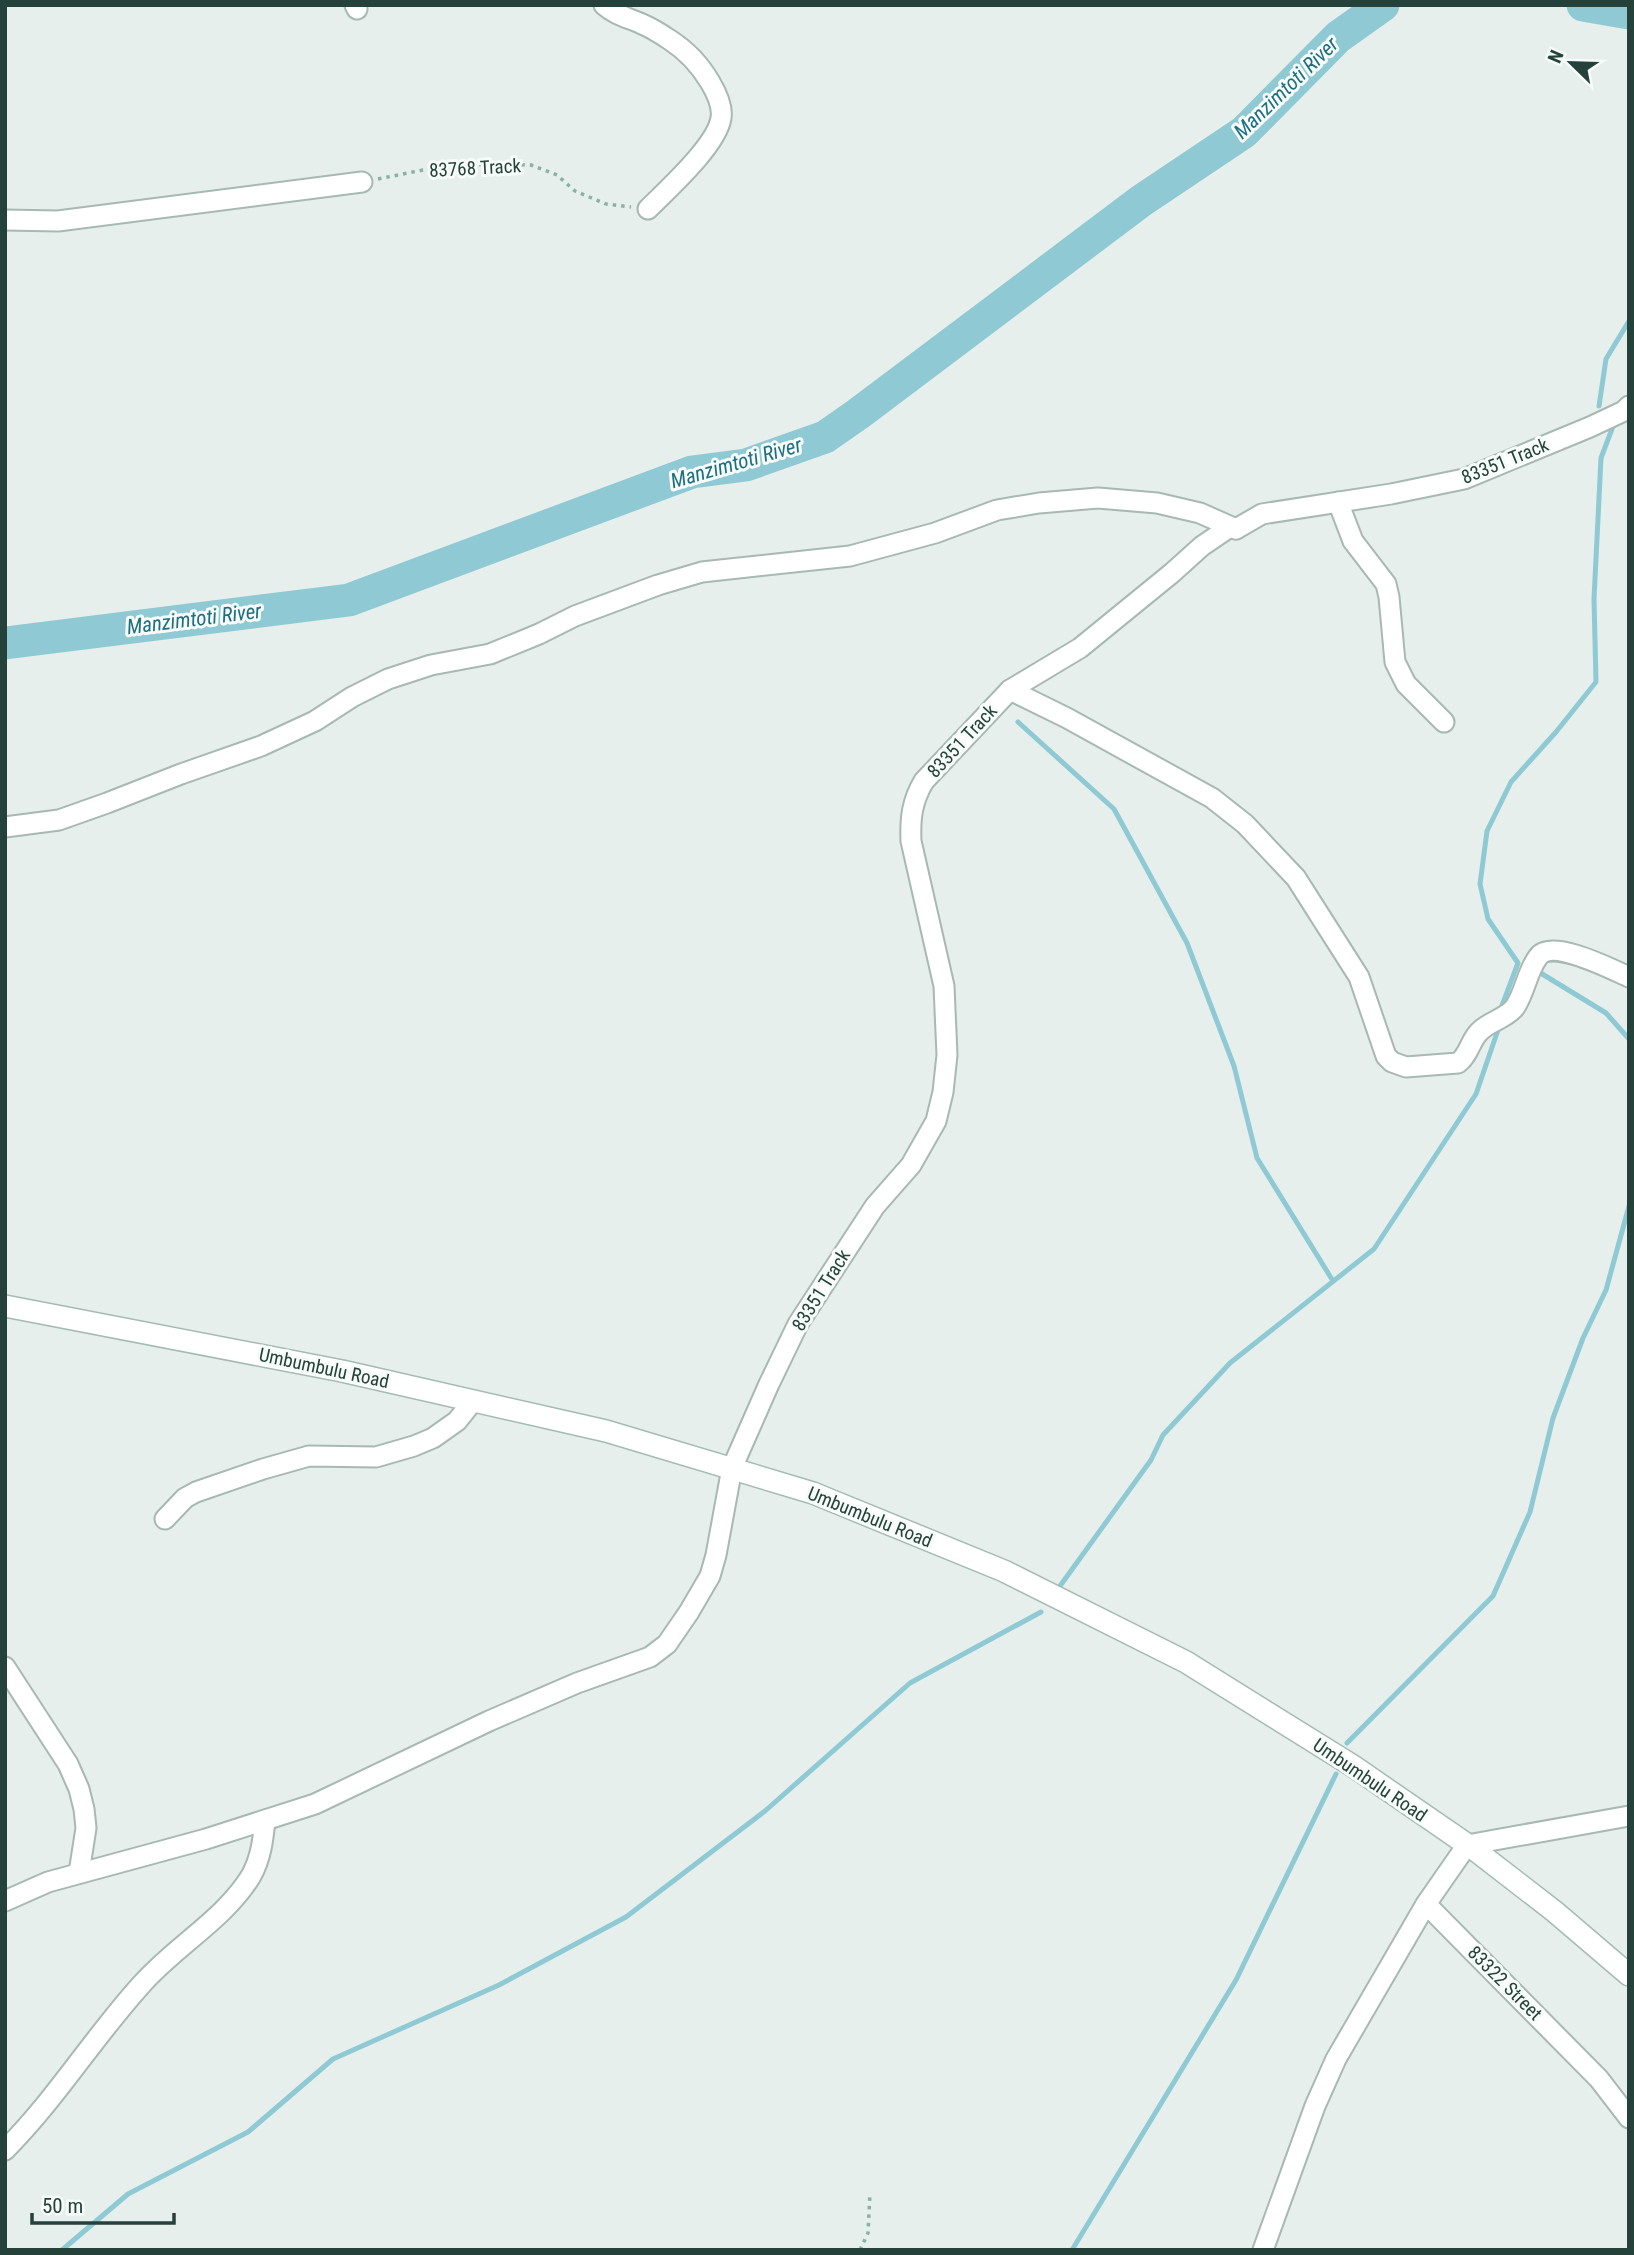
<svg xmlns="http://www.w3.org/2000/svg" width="1634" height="2255" font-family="'Roboto Condensed',sans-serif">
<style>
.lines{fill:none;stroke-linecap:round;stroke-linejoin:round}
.stream{stroke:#8ec9d4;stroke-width:5}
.river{stroke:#8ec9d4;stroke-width:33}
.street-casing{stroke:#a8b8b2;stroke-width:23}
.secondary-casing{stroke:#a4bbb3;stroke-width:24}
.path{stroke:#86b3a5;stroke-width:3.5;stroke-dasharray:3.5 5;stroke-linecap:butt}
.street{stroke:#fff;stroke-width:19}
.secondary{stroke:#fff;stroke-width:21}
.labels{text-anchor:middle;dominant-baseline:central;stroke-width:6;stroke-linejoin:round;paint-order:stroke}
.street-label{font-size:19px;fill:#24423a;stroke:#f7fbf9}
.water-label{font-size:21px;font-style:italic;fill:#1c6f80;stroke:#f7fbf9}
</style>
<rect width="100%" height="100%" fill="#e6efeb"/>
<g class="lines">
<!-- stream -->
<g class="stream">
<polyline points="1599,406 1606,359 1629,321"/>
<polyline points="1018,722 1114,809 1187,943 1234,1066 1257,1158 1333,1281"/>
<polyline points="1534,969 1606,1013 1629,1039"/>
<polyline points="1500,1011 1518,963 1488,919 1480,884 1487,831 1511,782 1556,732 1596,682 1594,599 1601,458 1615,421"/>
<polyline points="1060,1586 1151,1460 1163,1435 1230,1363 1374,1249 1476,1094 1499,1027"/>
<polyline points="1347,1743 1493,1596 1530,1512 1553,1418 1583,1338 1606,1290 1629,1206"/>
<polyline points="62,2250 128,2194 248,2132 333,2059 499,1985 626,1917 765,1811 910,1683 1041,1612"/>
<polyline points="1072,2250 1236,1980 1336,1774"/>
</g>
<!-- river -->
<g class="river">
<polyline points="1583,5 1629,13"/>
<polyline points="5,643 349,600 692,472 746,465 825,437 858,414 1141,201 1244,132 1338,37 1383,5"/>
</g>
<defs>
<g id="street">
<polyline points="355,5 357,9"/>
<path d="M 604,5 C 615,15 629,18 642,24 C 652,28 661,34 670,40 C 687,51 700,65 710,82 C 716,92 723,106 721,118 C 717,145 668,189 648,209"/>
<polyline points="5,220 58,221 362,182"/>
<polyline points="1338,502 1353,541 1386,584 1389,597 1395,662 1406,684 1444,722"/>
<path d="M 1010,690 L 1067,718 L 1212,798 L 1245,824 L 1296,878 L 1359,977 L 1386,1056 L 1392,1062 L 1406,1067 L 1458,1063 C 1469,1055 1470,1041 1479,1032 C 1489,1021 1506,1019 1515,1007 C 1525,992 1527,972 1538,957 C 1551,938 1611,969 1629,977"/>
<polyline points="5,827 59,820 107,803 181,774 261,746 315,721 352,697 388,679 431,665 490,654 539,634 575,616 658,585 702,572 850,556 935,533 997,510 1039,503 1098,498 1157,503 1200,513 1236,529"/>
<polyline points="165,1519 185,1498 196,1492 263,1469 309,1456 376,1457 414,1446 433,1438 457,1421 473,1401"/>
<polyline points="5,1667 68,1764 79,1789 84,1809 86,1828 79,1873"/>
<polyline points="1629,1816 1467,1845 1426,1904 1599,2079 1629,2118"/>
<path d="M 5,1901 L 48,1882 L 206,1839 L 315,1804 L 489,1721 L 577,1683 L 650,1657 L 667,1644 L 689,1612 L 710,1576 L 716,1555 L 732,1468 L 769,1384 L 798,1324 L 875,1206 L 911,1165 L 936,1121 L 943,1092 L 947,1055 L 944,986 L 911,841 C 910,818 912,801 924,781 L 1010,690 L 1080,648 L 1172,573 L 1202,546 L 1230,527 L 1236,529 L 1262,514 L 1391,494 L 1464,479 L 1590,427 L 1624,411 L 1629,406"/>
<path d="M 5,2150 C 56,2099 93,2038 141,1985 C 175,1946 224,1920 251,1876 C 261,1858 263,1840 265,1820"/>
<polyline points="1263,2250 1315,2106 1336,2059 1426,1904"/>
</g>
<polyline id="secondary" points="5,1306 342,1371 606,1431 813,1493 1004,1571 1186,1662 1353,1766 1475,1850 1554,1911 1629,1975"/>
</defs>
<!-- street casing -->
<use href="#street" class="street-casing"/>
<!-- secondary casing -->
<use href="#secondary" class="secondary-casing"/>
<!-- path -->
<g class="path">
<polyline points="378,179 423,170 486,164 531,165 557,175 575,191 606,204 631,207"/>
<polyline points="860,2250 868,2233 870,2193"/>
</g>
<!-- street -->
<use href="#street" class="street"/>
<!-- secondary -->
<use href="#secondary" class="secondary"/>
</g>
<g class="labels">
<!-- street labels -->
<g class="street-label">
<text transform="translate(475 168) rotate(-3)">83768 Track</text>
<text transform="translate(1505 461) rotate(-22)">83351 Track</text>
<text transform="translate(962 741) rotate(-47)">83351 Track</text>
<text transform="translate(821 1290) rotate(-58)">83351 Track</text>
<text transform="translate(324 1368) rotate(12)">Umbumbulu Road</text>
<text transform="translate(870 1517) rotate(22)">Umbumbulu Road</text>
<text transform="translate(1370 1780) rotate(34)">Umbumbulu Road</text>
<text transform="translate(1505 1983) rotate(45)">83322 Street</text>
</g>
<!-- water labels -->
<g class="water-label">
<text transform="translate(1286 88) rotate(-44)">Manzimtoti River</text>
<text transform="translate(736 463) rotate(-16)">Manzimtoti River</text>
<text transform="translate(194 619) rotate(-7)">Manzimtoti River</text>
</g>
</g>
<!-- border -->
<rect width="1634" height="2255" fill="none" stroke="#24423a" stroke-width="14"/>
<!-- north arrow -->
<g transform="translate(1571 63) rotate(293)" stroke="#f7fbf9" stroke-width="5" paint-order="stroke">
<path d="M0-5L12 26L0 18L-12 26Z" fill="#24423a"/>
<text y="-10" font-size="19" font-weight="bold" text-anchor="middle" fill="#24423a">N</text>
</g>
<!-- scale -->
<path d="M32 2213v10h142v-10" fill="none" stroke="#24423a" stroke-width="3.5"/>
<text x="42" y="2213" font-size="21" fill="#24423a" stroke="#f7fbf9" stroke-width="5" paint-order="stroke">50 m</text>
</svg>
